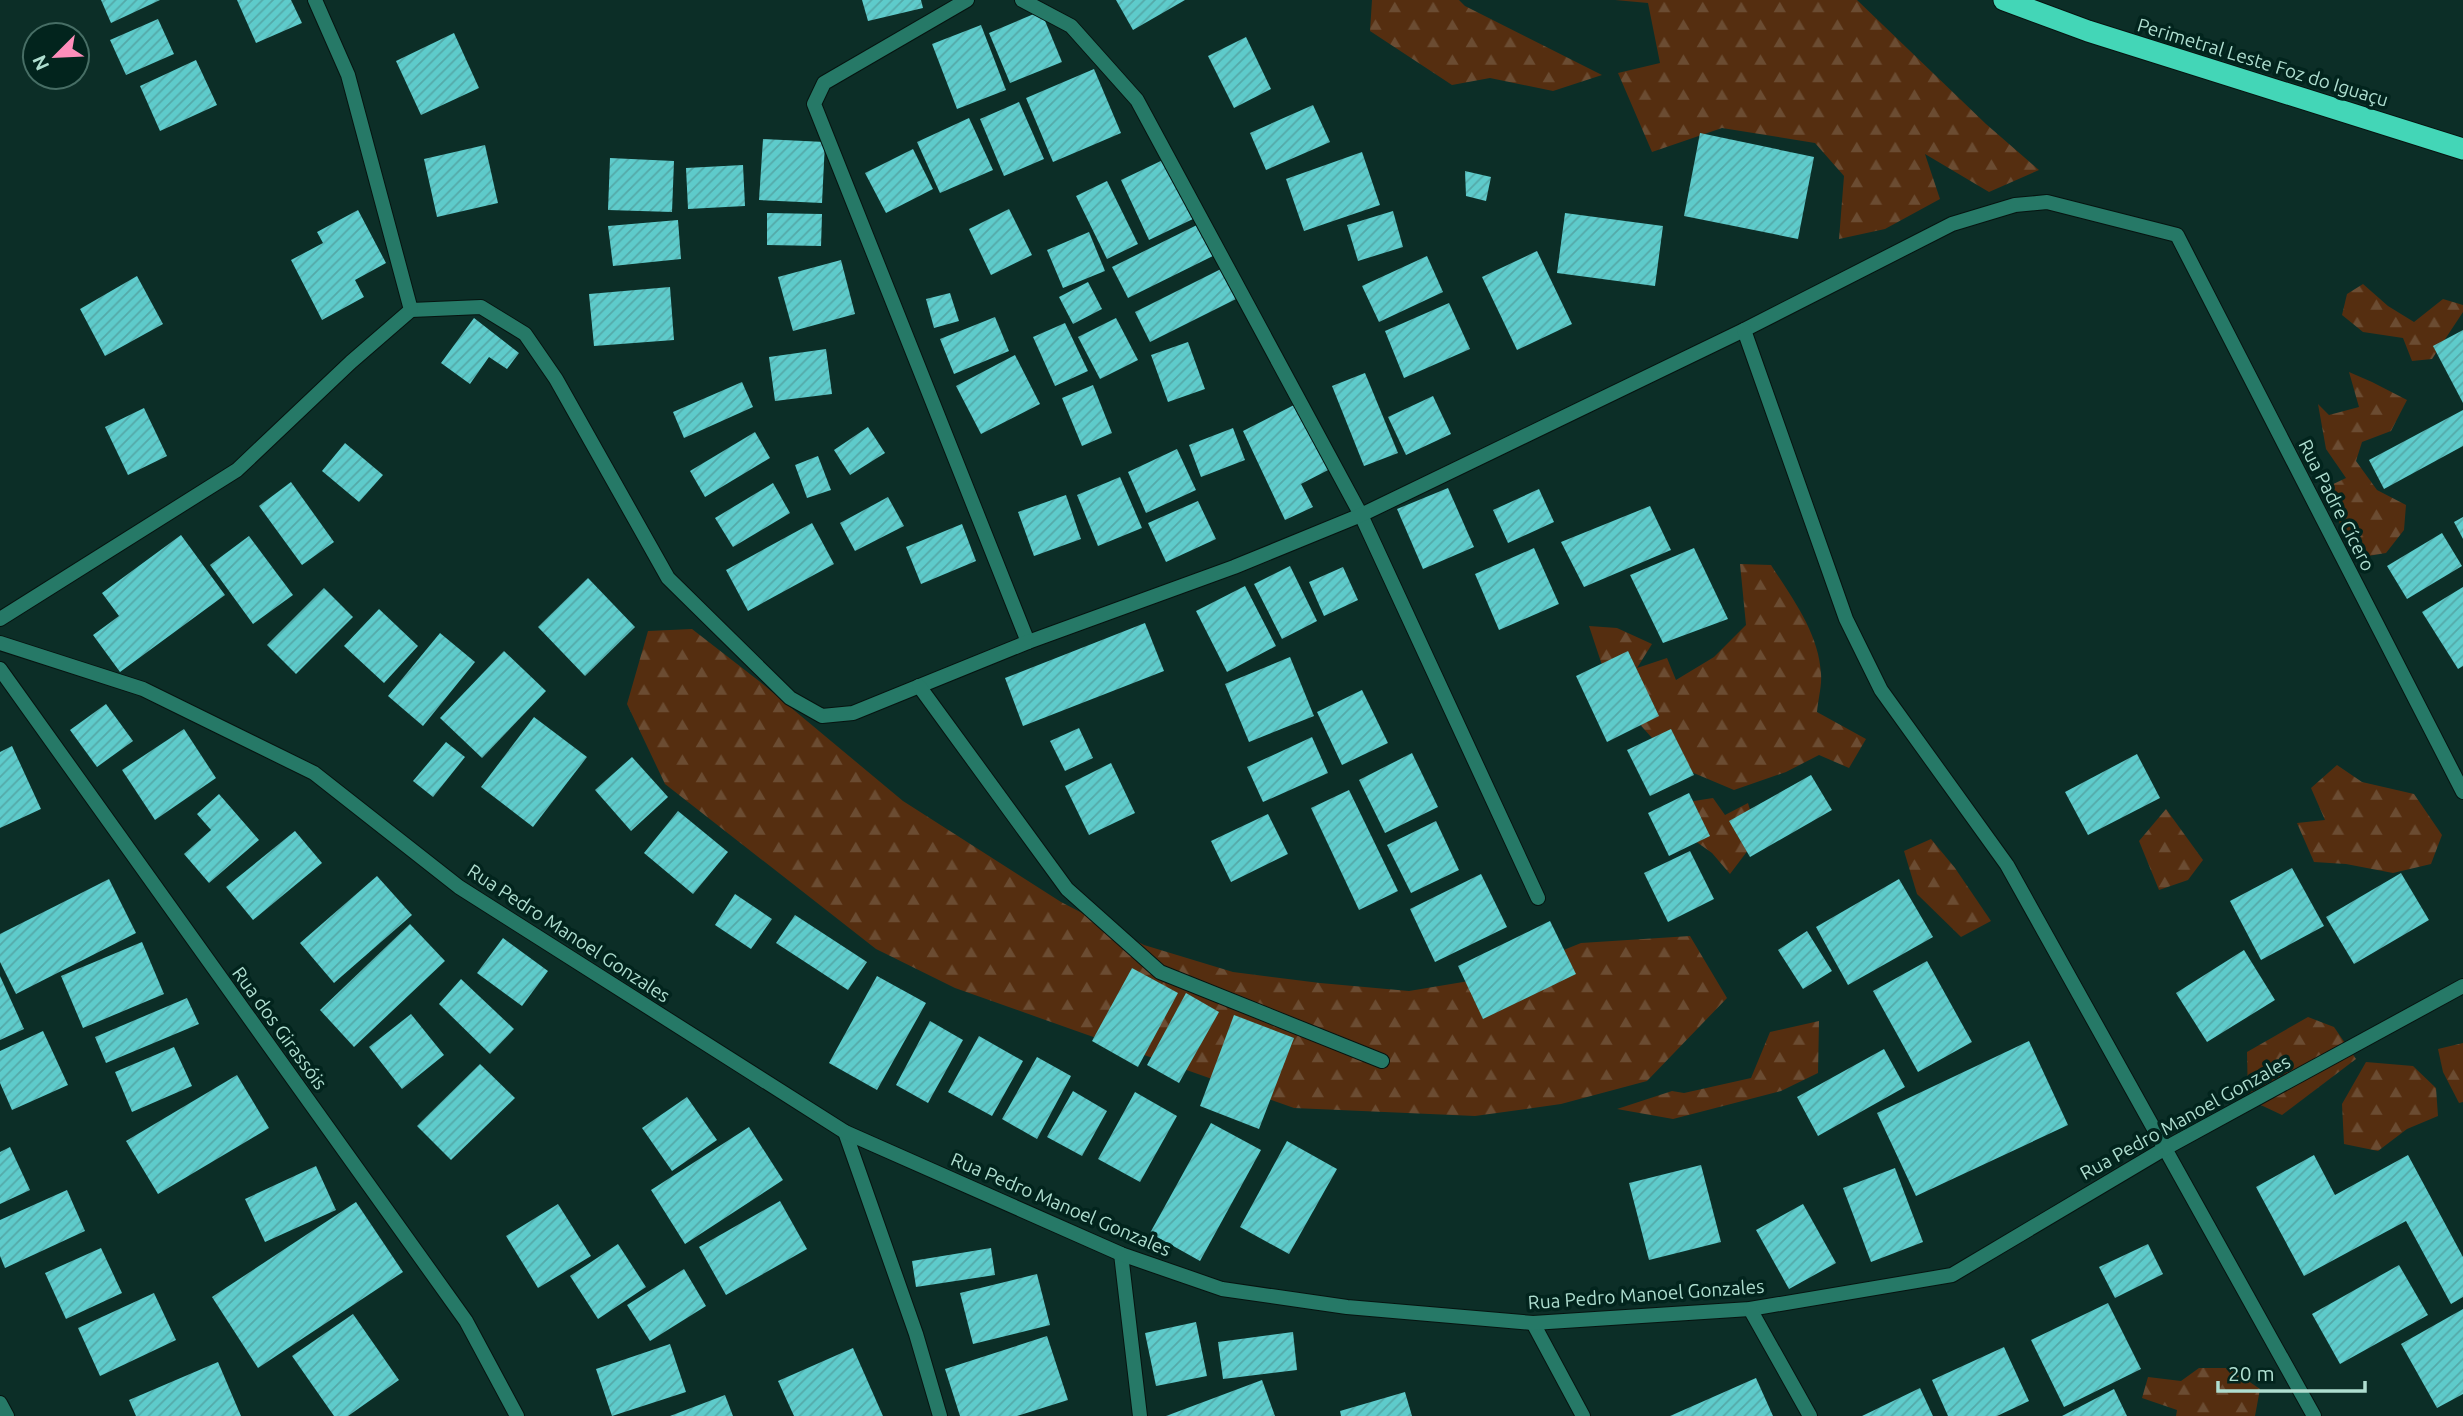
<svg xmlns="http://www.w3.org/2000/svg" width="2463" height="1416" font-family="Ubuntu,sans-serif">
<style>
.forest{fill:url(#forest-firs)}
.building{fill:url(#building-hatch)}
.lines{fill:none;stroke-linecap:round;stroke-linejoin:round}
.lane-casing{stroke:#061410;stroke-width:16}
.street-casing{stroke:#061410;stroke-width:16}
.highway-casing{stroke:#061410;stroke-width:23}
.lane{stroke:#267967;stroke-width:14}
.street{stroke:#267967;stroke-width:14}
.highway{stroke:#43d6b7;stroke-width:21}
.labels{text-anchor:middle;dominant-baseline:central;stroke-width:7;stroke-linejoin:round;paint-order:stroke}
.street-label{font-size:19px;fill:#afded0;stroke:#02241d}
</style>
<defs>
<pattern id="forest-firs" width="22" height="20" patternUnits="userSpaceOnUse" patternTransform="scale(1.75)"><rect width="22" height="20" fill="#552e10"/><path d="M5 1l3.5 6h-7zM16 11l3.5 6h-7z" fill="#6b4c32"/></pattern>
<pattern id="building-hatch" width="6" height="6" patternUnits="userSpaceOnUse" patternTransform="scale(1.75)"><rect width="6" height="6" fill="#5ecbcb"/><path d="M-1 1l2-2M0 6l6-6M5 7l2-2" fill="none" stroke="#54a9a8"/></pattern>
</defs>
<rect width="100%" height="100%" fill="#0c2e27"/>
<!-- forest -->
<g class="forest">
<polygon points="1372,0 1459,0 1465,6 1602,75 1553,91 1490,78 1452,85 1370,31"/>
<polygon points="1615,0 1857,0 1986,124 2039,170 1989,192 1925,154 1940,199 1885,229 1839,239 1844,176 1815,143 1722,128 1652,152 1618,73 1660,63 1648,3"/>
<polygon points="2363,284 2388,306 2414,322 2443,299 2463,305 2463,312 2432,359 2412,361 2403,338 2363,332 2342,315 2347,294"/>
<polygon points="2349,372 2372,382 2407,400 2391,431 2362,442 2356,461 2377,490 2406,505 2404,530 2386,553 2362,557 2344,536 2327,487 2346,478 2326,449 2318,404 2329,415 2359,407"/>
<path d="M 1740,564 L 1771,565 C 1792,598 1819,633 1821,674 C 1822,686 1818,700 1817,712 L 1866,739 L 1849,768 L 1819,755 L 1786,772 L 1734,790 L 1677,766 L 1611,692 L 1589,626 L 1617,628 L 1652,644 L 1637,668 L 1667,658 L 1676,680 L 1714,657 L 1746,625 Z"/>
<polygon points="692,629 759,681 903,801 1061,902 1144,945 1233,972 1320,983 1409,991 1499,976 1581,943 1690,936 1727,998 1647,1081 1561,1104 1475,1116 1294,1108 955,988 876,949 665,784 627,704 648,631"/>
<polygon points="2337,765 2362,782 2414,794 2442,835 2431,864 2393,873 2346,864 2314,862 2297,823 2325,820 2311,788"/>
<polygon points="1713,798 1725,815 1748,803 1758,837 1730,874 1712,853 1691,838 1675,804"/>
<polygon points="2166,809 2203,860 2188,880 2159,890 2139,841"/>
<polygon points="1931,839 1955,868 1991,921 1961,937 1917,894 1904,851"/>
<polygon points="2308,1017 2334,1027 2356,1059 2282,1115 2248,1099 2247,1052"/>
<polygon points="1819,1021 1818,1073 1781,1091 1673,1119 1617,1109 1672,1091 1684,1093 1751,1078 1770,1032"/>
<polygon points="2463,1043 2463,1102 2459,1103 2443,1072 2438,1049"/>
<polygon points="2366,1062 2413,1066 2436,1088 2438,1116 2407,1129 2378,1151 2344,1144 2342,1104"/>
<polygon points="2199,1368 2229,1368 2260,1389 2255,1416 2176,1416 2177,1410 2142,1398 2148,1377 2181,1381"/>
</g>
<!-- building -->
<g class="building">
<polygon points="101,0 160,0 111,23"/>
<polygon points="237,0 291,0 302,23 256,43"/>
<polygon points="862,0 921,0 923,8 868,21"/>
<polygon points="1116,0 1185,0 1133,30"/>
<polygon points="1041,11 1062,62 1010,83 989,33"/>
<polygon points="158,19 174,54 126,75 110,40"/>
<polygon points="981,25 1006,90 957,109 932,44"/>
<polygon points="454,33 479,88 421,115 396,61"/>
<polygon points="1246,37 1271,89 1234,108 1208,56"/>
<polygon points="196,60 217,105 160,131 140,86"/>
<polygon points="1094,69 1121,133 1053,162 1026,98"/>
<polygon points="1019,102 1044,159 1004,176 980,119"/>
<polygon points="1313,105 1330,142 1266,170 1250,133"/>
<polygon points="969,118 993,170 940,193 917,142"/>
<polygon points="1700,133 1814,157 1798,239 1684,216"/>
<polygon points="763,139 825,142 822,203 759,200"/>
<polygon points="485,145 498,203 437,217 424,159"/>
<polygon points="913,149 933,189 886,213 865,173"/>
<polygon points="1362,152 1380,205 1304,231 1286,179"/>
<polygon points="610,158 674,161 672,212 608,210"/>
<polygon points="1165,159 1193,219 1149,240 1121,180"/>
<polygon points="743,165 745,206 688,209 686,168"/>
<polygon points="1465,171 1491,177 1486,201 1466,196"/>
<polygon points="1107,181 1138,244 1107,259 1076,196"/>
<polygon points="1009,209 1032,255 991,275 969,229"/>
<polygon points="358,210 386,263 355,280 364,297 322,320 291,260 323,243 317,232"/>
<polygon points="1393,211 1403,247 1358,261 1347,225"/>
<polygon points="767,213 822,214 821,246 767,245"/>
<polygon points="1565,213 1663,226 1655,286 1557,273"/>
<polygon points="678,220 681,259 613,266 608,226"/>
<polygon points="1201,223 1217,254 1128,298 1112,267"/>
<polygon points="1089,232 1105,271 1063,288 1047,250"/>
<polygon points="1537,251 1572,324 1517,350 1482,277"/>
<polygon points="1427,256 1443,292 1379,322 1362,286"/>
<polygon points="841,260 855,314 793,331 778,277"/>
<polygon points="1221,269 1236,299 1150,342 1135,312"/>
<polygon points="137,276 163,324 105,356 80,309"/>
<polygon points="1088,282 1102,309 1073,324 1059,297"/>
<polygon points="670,287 674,340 594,346 589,294"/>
<polygon points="950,293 959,321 934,328 926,299"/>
<polygon points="1449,303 1470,349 1404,378 1385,331"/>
<polygon points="995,317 1009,351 954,374 940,339"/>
<polygon points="474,318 519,353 507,369 489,357 470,384 441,363"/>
<polygon points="1116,318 1138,360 1100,379 1078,337"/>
<polygon points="1065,323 1088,371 1055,386 1033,337"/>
<polygon points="2463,330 2463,403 2433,346"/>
<polygon points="1188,342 1205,389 1168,402 1151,355"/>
<polygon points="826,349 832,394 775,401 769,357"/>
<polygon points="1015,355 1040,404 981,434 956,386"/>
<polygon points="1365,373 1398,453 1364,466 1332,386"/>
<polygon points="742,382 753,407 684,438 673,412"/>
<polygon points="1093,385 1112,433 1082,446 1062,398"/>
<polygon points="1433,396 1451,434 1406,455 1388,417"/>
<polygon points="1296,404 1330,469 1301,484 1313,507 1285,520 1243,431"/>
<polygon points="144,408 167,456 128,475 105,427"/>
<polygon points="2463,410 2463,446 2384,489 2369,460"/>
<polygon points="868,427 885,453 850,475 834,450"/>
<polygon points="1233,428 1245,460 1201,477 1189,445"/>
<polygon points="755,432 770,458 705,497 690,471"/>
<polygon points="345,443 383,475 359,502 322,471"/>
<polygon points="1177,449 1196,490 1146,513 1128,472"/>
<polygon points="818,456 831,490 807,498 795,465"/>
<polygon points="1120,477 1142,528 1098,546 1077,495"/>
<polygon points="291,482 334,542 302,565 259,506"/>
<polygon points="773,483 790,513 733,547 715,518"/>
<polygon points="1448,488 1474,547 1423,569 1397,509"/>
<polygon points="1539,489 1554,522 1508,543 1493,510"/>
<polygon points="1066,495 1081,539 1034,556 1018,512"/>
<polygon points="888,497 904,526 855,551 840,523"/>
<polygon points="1198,501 1216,539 1166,562 1148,523"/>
<polygon points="1650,506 1671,550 1584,587 1561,542"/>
<polygon points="2463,517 2463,539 2454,522"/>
<polygon points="812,523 834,564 748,611 726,570"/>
<polygon points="962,524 976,561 921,584 906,547"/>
<polygon points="2442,533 2462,566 2407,599 2387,566"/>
<polygon points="181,535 225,595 120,672 93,635 119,616 102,593"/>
<polygon points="249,536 293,595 253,624 210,565"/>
<polygon points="1534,548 1559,604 1499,630 1475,574"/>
<polygon points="1694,548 1728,619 1663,643 1630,575"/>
<polygon points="1290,566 1317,621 1282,639 1254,584"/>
<polygon points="1343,567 1358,600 1324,616 1309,582"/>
<polygon points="588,578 635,627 585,676 538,627"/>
<polygon points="1245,586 1276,646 1227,672 1196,611"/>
<polygon points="2463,587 2463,666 2458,669 2422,612"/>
<polygon points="324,588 353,617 296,674 267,645"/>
<polygon points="379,609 418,646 384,683 344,646"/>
<polygon points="1145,623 1164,671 1023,726 1005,678"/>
<polygon points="440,633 475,662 423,726 388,696"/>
<polygon points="504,651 546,691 482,758 440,718"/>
<polygon points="1628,651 1659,716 1607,742 1576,676"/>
<polygon points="1290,657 1314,716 1249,742 1225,684"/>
<polygon points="1362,690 1388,743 1342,765 1317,712"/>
<polygon points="106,704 133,741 97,767 70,730"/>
<polygon points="534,717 587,757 533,827 481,787"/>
<polygon points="1079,728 1093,758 1065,771 1050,741"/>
<polygon points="184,729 216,778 155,820 122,770"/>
<polygon points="1671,729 1694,775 1650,796 1627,750"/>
<polygon points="1312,737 1328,773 1263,802 1247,767"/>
<polygon points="446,742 465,757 433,797 413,781"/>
<polygon points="12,746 41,809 0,828 0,752"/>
<polygon points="1412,753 1438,807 1385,833 1359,780"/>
<polygon points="2137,754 2160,798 2088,835 2065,792"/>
<polygon points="632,757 668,797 631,831 595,790"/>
<polygon points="1111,763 1135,813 1089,835 1065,786"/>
<polygon points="1811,775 1832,810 1750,857 1729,821"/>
<polygon points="1349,790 1398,891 1359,910 1311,808"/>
<polygon points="1689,793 1710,836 1669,856 1648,813"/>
<polygon points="219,794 259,840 209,883 184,854 211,830 197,814"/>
<polygon points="678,811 728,852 693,894 644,853"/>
<polygon points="1268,814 1288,854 1231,882 1211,841"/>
<polygon points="1436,821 1459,870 1411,893 1387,845"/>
<polygon points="295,831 322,863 253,920 226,887"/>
<polygon points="1690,851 1714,899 1668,922 1644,873"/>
<polygon points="2292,868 2324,926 2261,960 2230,901"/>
<polygon points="2401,873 2429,920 2354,964 2326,917"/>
<polygon points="1481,874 1507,927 1435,962 1410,909"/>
<polygon points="377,876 412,915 334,983 300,943"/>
<polygon points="109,879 136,933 16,994 0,962 0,934"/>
<polygon points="1899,879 1933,937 1848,985 1816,927"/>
<polygon points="735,894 772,919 751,949 715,925"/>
<polygon points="795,915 867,962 848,990 776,943"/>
<polygon points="1550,921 1576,974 1483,1019 1458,966"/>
<polygon points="410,924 445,961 354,1047 320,1010"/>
<polygon points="1807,931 1832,971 1803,989 1778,950"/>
<polygon points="503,938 548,971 522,1006 477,973"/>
<polygon points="142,942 164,994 83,1028 61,976"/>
<polygon points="2244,950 2275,1000 2207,1042 2176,993"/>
<polygon points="1927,961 1972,1042 1918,1072 1873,991"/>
<polygon points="1132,968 1178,993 1138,1067 1092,1041"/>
<polygon points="0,976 24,1029 0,1040"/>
<polygon points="877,976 926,1003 877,1090 829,1063"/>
<polygon points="461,979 514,1029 490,1054 439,1004"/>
<polygon points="1186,993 1219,1012 1179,1083 1147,1065"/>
<polygon points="187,998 199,1024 106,1063 95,1037"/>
<polygon points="411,1014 444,1055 402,1089 369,1047"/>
<polygon points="1234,1015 1294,1038 1259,1129 1200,1106"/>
<polygon points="930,1021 963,1040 928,1103 896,1085"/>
<polygon points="43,1031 68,1085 12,1110 0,1083 0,1051"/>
<polygon points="979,1036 1023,1061 992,1116 948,1092"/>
<polygon points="2029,1041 2068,1125 1916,1196 1877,1113"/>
<polygon points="174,1047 192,1086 132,1112 115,1072"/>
<polygon points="1884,1049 1905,1087 1818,1136 1797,1097"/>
<polygon points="1037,1057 1071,1076 1037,1139 1002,1119"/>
<polygon points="480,1064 515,1098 451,1160 417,1126"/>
<polygon points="237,1075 269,1128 158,1194 126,1141"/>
<polygon points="1073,1091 1107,1111 1082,1156 1047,1137"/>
<polygon points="1135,1092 1177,1116 1140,1182 1098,1159"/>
<polygon points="687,1097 717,1140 672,1171 642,1128"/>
<polygon points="1211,1123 1261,1150 1200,1261 1150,1233"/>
<polygon points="749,1127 783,1180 685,1244 651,1190"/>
<polygon points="1287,1141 1337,1169 1289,1254 1240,1227"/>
<polygon points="10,1147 30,1190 0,1204 0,1152"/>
<polygon points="2314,1155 2335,1195 2408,1155 2463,1257 2463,1297 2451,1304 2406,1221 2304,1276 2256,1187"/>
<polygon points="1701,1165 1721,1242 1649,1260 1629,1183"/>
<polygon points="316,1166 336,1210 265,1242 245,1199"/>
<polygon points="1895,1168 1923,1242 1871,1262 1843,1188"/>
<polygon points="67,1190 85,1231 5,1268 0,1256 0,1220"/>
<polygon points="780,1201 807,1249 726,1295 699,1247"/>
<polygon points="356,1202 403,1272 258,1368 212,1297"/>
<polygon points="558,1204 591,1256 538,1288 506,1236"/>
<polygon points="1803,1204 1836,1263 1789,1289 1756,1230"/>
<polygon points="618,1244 646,1287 598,1319 570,1276"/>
<polygon points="2148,1244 2163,1274 2115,1298 2099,1267"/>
<polygon points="101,1248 122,1293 66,1319 45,1273"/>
<polygon points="991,1248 995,1275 916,1287 912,1261"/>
<polygon points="2399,1265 2428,1315 2340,1364 2312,1314"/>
<polygon points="684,1269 706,1306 650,1341 627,1305"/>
<polygon points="1037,1274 1050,1325 973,1344 960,1293"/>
<polygon points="154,1293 176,1340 100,1376 78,1328"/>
<polygon points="2108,1303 2141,1369 2064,1407 2031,1340"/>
<polygon points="2463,1309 2463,1394 2437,1408 2401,1344"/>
<polygon points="353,1314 399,1380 348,1416 334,1416 292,1356"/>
<polygon points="1196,1322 1207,1376 1156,1386 1145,1333"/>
<polygon points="1293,1332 1297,1370 1223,1379 1218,1342"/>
<polygon points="1047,1336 1068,1400 1017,1416 960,1416 945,1369"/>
<polygon points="670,1344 686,1392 612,1416 596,1369"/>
<polygon points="2004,1347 2029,1401 1997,1416 1948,1416 1932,1380"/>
<polygon points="853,1348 883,1416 794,1416 778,1381"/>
<polygon points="218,1362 241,1416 136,1416 129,1400"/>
<polygon points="1756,1378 1773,1416 1670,1416"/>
<polygon points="1262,1380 1275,1416 1166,1416"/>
<polygon points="1920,1388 1933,1416 1862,1416"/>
<polygon points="2114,1389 2127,1416 2062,1416"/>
<polygon points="1405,1392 1412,1416 1341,1416 1340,1411"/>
<polygon points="725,1395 733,1416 670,1416"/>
</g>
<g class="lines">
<defs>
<g id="lane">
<polyline points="845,1132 916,1334 940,1416"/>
<polyline points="1121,1254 1140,1416"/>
<polyline points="1533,1323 1583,1416"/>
</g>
<g id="street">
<polyline points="967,0 824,83 814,104 1028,642"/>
<polyline points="1022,0 1071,26 1137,100 1361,515 1538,898"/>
<polyline points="411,310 481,307 525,334 556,379 668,578 790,698 822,716 853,713 1028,642 1234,567 1361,515 1744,330 1952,224 2015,205 2047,202 2177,235 2463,792"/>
<polyline points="1744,330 1846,619 1881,690 2007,865 2314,1416"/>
<polyline points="0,619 237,470 351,362 411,310 348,75 315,0"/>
<polyline points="0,643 143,689 314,773 459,887 845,1132 1121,1254 1222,1289 1347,1307 1533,1323 1750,1309 1952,1275 2164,1149 2463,986"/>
<polyline points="0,669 466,1321 517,1416"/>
<polyline points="919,686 1067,889 1160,972 1382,1061"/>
<polyline points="1750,1309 1810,1416"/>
<polyline points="0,1403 7,1416"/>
</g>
<polyline id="highway" points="2004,0 2088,31 2463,149"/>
</defs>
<!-- lane casing -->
<use href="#lane" class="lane-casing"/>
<!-- street casing -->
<use href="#street" class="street-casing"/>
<!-- highway casing -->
<use href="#highway" class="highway-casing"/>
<!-- lane -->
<use href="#lane" class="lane"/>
<!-- street -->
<use href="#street" class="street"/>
<!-- highway -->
<use href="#highway" class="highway"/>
</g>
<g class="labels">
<!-- street labels -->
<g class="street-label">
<text transform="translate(2263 62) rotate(17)">Perimetral Leste Foz do Iguaçu</text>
<text transform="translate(2337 505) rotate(63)">Rua Padre Cícero</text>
<text transform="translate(569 933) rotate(33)">Rua Pedro Manoel Gonzales</text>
<text transform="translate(280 1028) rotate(54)">Rua dos Girassóis</text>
<text transform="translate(2185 1117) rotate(-29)">Rua Pedro Manoel Gonzales</text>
<text transform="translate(1061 1204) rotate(23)">Rua Pedro Manoel Gonzales</text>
<text transform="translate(1646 1294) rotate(-4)">Rua Pedro Manoel Gonzales</text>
</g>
</g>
<!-- north arrow -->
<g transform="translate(56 56) rotate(246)"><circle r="33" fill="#02241d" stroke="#476e65" stroke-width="2"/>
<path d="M0-5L12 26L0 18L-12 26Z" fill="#fe8ebb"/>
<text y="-10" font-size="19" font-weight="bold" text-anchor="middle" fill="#afded0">N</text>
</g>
<!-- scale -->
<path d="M2218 1381v10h147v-10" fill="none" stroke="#afded0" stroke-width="3.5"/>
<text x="2228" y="1381" font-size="21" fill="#afded0" stroke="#02241d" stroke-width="5" paint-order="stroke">20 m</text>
</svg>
